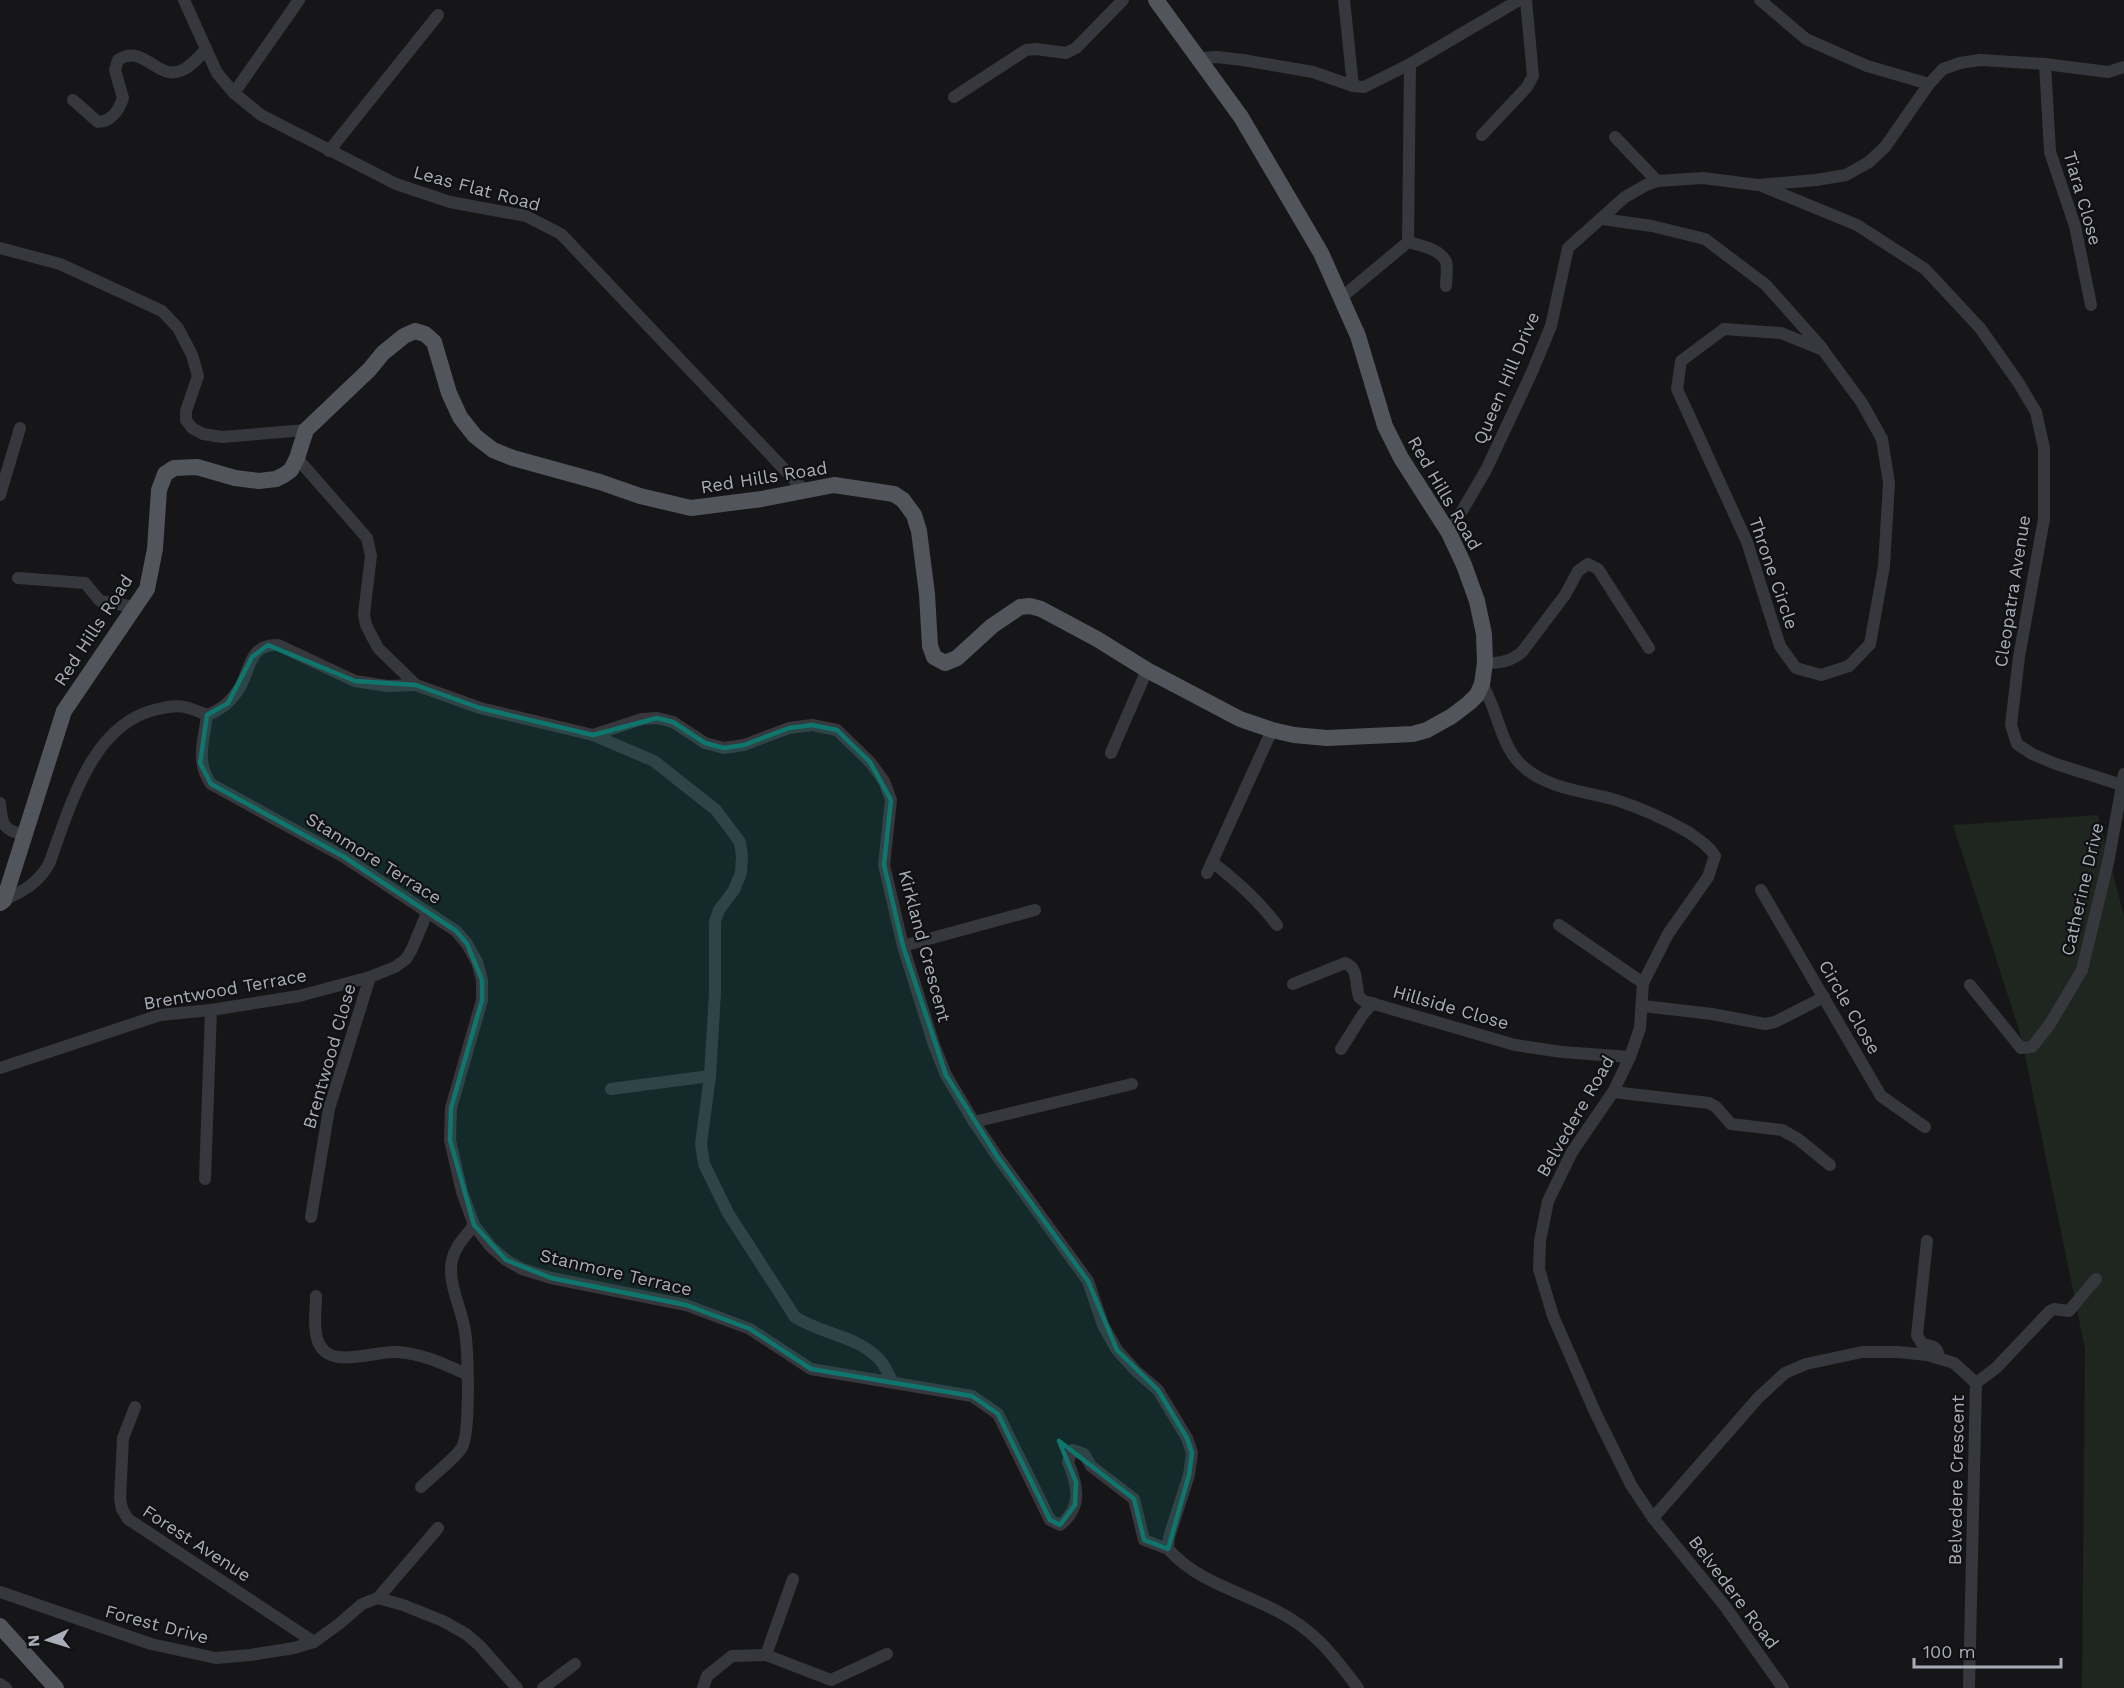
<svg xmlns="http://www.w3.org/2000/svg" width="2124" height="1688" font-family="'Work Sans',sans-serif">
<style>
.green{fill:#1e261f}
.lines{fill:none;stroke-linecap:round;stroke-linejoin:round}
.minor{stroke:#37383d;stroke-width:12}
.major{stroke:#53555c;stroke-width:16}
.marked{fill:#0f766e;fill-opacity:0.2;stroke:#0f766e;stroke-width:4.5;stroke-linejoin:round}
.labels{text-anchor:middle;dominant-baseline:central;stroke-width:4.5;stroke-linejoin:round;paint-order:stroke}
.street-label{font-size:18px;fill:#a8adb8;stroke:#111113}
</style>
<rect width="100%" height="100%" fill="#161618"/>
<!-- green -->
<polygon class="green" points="2098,815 2124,916 2124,1688 2082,1688 2085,1349 2021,1036 1953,825"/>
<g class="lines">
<!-- minor -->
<g class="minor">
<polyline points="184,0 217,73 234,93 261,115 396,184 450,202 526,216 561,234 803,489"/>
<polyline points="1344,0 1353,86"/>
<polyline points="1760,0 1806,39 1867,66 1929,84"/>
<polyline points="1200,58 1217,57 1243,60 1313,72 1353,86 1364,87 1410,64 1519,0"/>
<polyline points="2045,64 2050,152 2075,226 2091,305"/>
<polyline points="234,93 299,0"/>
<polyline points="954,97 1026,50 1036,49 1066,53 1076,48 1123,0"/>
<path d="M 73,100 L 98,122 C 111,122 119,110 123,98 L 115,70 L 118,60 C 143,43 157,80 180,71 C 190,68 199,57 206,49"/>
<polyline points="1482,135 1527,87 1533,76 1526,0"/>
<polyline points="1615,137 1657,181"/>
<polyline points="329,151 438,15"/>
<polyline points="1762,186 1857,225 1925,269 1980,328 2018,382 2036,412 2044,448 2044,519 2019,657 2011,725 2017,744 2032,754 2056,764 2122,785"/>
<polyline points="1602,219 1652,226 1705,239 1766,285 1822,348"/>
<path d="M 1408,242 C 1419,245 1441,249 1446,262 C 1448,268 1446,279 1446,286"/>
<polyline points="0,248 60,264 162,311 178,328 192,355 198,376 186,411 186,420 192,428 203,434 222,437 306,430"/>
<polyline points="1342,297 1408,242 1410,64"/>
<polygon points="1724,329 1781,333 1823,350 1862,403 1882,439 1889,483 1884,566 1870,644 1849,666 1821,675 1796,668 1780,646 1747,542 1677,389 1681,361"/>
<path d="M 297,458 L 367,538 L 371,556 L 364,614 L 366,625 L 378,648 L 416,685 L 480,708 L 593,735 L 654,761 L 716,810 L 740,842 L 742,856 L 741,873 L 734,890 L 719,910 L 715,921 L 715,992 L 710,1076 L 701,1144 L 704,1164 L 728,1213 L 795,1317 C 821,1334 858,1336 879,1359 C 885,1365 889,1376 893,1383"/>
<polyline points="0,495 20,428"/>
<polyline points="1449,533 1486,470 1532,372 1551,326 1568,248 1625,197 1646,185 1657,181 1703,178 1758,185 1816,180 1846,175 1869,162 1885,147 1929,84 1943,69 1960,63 1980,60 2045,64 2108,72 2124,67"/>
<polyline points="18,578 85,583 100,601 135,607"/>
<path d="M 1485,663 C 1500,663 1510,662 1522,652 L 1565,595 L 1578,571 L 1588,564 L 1598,569 L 1649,648"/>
<path d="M 1482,684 C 1499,711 1500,749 1526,769 C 1552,790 1586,791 1616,800 C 1641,808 1665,819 1688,832 C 1698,839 1708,845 1715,856 L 1708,877 L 1668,934 L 1643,983 L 1640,1028 L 1630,1057 L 1613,1092 L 1572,1152 L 1548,1201 L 1540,1241 L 1539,1269 L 1553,1316 L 1595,1412 L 1631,1485 L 1653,1518 L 1724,1605 L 1783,1688"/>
<path d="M 207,715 C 204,741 195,761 211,784 L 344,857 L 456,931 L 467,944 L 477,962 L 482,980 L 482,1000 L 451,1108 L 450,1140 L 462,1192 L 474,1225 L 490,1246 L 506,1260 L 522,1269 L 551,1278 L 686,1305 L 750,1329 L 811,1369 L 972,1396 L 998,1414 L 1050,1520 L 1060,1525 C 1083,1507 1078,1486 1068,1462 L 1072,1450 L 1084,1454 L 1091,1466 L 1134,1499 L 1144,1540 L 1168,1549"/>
<path d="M 207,715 C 221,710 232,701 240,687 C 251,668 249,644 278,645 L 355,681 L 387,686 L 416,685"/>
<path d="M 593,735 L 642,719 L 657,718 L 673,722 L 705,743 L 724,748 L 744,745 L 789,728 L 812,725 L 837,730 L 870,762 L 884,781 L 891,800 L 884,865 L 903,946 L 934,1045 L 946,1075 L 974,1122 L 997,1156 L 1088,1281 L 1103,1325 L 1117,1350 L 1136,1371 L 1158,1390 L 1187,1438 L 1192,1453 L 1189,1475 L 1169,1537 L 1168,1549 C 1198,1582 1237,1590 1275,1610 C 1315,1630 1332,1654 1358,1688"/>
<polyline points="1111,753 1147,670"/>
<path d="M 0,803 C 2,826 3,830 26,835"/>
<path d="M 1212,862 C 1237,881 1259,901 1277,925"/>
<polyline points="1207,873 1272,730"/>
<polyline points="1761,890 1881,1096 1925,1127"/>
<path d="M 4,900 C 24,891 38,883 49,864 C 70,808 91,723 158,709 C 167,707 176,705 185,707 C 193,709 200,712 207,715"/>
<polyline points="1559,925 1643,983"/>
<polyline points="903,946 1035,910"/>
<path d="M 1293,984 L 1345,963 C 1359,968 1355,984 1359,997 L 1364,1001 L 1515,1045 L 1562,1052 L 1630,1057"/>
<polyline points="1970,985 2021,1048 2032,1047 2050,1024 2082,970 2109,858 2124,774"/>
<polyline points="1643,1006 1712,1014 1765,1024 1775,1022 1824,997"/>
<polyline points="1341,1049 1363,1014 1373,1003"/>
<polyline points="0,1068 160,1015 211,1010 299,996 370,977 395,967 406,959 412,949 427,913"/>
<polyline points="611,1089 710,1076"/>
<polyline points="1613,1092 1709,1103 1716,1107 1731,1124 1782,1130 1798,1139 1830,1165"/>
<polyline points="974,1122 1132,1084"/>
<polyline points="205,1179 211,1010"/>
<polyline points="311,1217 329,1109 370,977"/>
<path d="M 1927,1241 L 1917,1335 L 1922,1344 C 1932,1346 1938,1346 1939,1358"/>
<path d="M 316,1296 C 316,1309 313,1326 317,1338 C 325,1372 372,1351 396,1352 C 421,1353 444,1364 466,1374"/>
<polyline points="1976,1383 1996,1368 2050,1311 2054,1309 2069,1311 2096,1279"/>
<polyline points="135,1407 123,1438 120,1499 122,1509 128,1519 314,1642"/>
<path d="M 421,1487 C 433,1475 450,1463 461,1449 C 471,1436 468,1351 465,1331 C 462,1309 447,1283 452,1260 C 455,1246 466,1236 474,1225"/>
<polyline points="1653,1518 1758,1398 1785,1373 1806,1364 1862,1352 1898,1352 1927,1355 1954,1363 1976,1383 1969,1688"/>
<polyline points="0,1592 151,1644 216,1658 250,1655 294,1648 314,1642 339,1624 362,1604 378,1598 403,1605 443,1621 466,1634 480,1646 517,1688"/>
<polyline points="378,1598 438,1528"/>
<polyline points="766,1655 793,1579"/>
<polyline points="0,1684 6,1688"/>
<polyline points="543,1688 575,1664"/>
<polyline points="703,1688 707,1676 732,1656 766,1655 831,1680 887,1654"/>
</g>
<!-- major -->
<g class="major">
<polyline points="0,903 4,900 64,711 147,589 155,549 159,490 165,474 174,468 197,467 235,478 259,481 276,479 284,475 291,470 297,458 306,430 369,370 383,353 404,336 415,331 425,334 434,342 449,393 460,417 475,436 493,450 513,458 600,482 640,496 691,508 762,499 834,485 894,494 903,500 914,515 919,531 927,594 930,646 934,657 945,663 957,658 992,626 1020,607 1030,606 1041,609 1097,639 1147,670 1240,719 1272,730 1294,735 1327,738 1413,734 1427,730 1452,716 1469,703 1477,695 1482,684 1485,663 1484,634 1477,601 1464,565 1449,533 1401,458 1385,426 1358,336 1321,253 1241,117 1156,0"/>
<polyline points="0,1626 56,1688"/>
</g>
</g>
<!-- marked area -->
<path class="marked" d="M 268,645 L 355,681 L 416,685 L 480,708 L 593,735 L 657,718 L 673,722 L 705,743 L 724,748 L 744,745 L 789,728 L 812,725 L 837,730 L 870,762 L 891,800 L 884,865 L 903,946 L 946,1075 L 997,1156 L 1088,1281 L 1117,1350 L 1158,1390 L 1187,1438 L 1192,1453 L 1189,1475 L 1168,1549 L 1144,1540 L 1134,1499 L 1059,1441 L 1076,1482 L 1075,1505 L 1060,1525 L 1050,1520 L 998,1414 L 972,1396 L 811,1369 L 750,1329 L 686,1305 L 551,1278 L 506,1260 L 474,1225 L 450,1140 L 451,1108 L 482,1000 L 482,980 L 467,944 L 456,931 L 344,857 L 211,784 L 200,763 L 207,715 L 228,703 L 252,657 Z"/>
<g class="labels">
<!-- street labels -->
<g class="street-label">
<text transform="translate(477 188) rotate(15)">Leas Flat Road</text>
<text transform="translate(2083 198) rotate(74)">Tiara Close</text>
<text transform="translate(1506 378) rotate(-67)">Queen Hill Drive</text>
<text transform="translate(764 477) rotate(-9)">Red Hills Road</text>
<text transform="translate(1445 493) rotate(60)">Red Hills Road</text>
<text transform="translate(1774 573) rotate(71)">Throne Circle</text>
<text transform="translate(2012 591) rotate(-81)">Cleopatra Avenue</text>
<text transform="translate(93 630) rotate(-57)">Red Hills Road</text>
<text transform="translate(374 858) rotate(32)">Stanmore Terrace</text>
<text transform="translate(2082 889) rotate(-77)">Catherine Drive</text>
<text transform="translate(925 946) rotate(75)">Kirkland Crescent</text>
<text transform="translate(225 989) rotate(-10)">Brentwood Terrace</text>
<text transform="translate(1451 1007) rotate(16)">Hillside Close</text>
<text transform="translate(1850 1007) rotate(60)">Circle Close</text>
<text transform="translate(329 1056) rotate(-74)">Brentwood Close</text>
<text transform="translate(1575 1116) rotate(-60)">Belvedere Road</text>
<text transform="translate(616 1272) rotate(13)">Stanmore Terrace</text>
<text transform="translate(1956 1480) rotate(-89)">Belvedere Crescent</text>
<text transform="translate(197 1543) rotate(33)">Forest Avenue</text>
<text transform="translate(1734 1592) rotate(53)">Belvedere Road</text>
<text transform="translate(157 1624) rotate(15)">Forest Drive</text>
</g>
</g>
<!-- north arrow -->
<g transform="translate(48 1640) rotate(266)" stroke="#111113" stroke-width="4.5" paint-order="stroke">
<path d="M0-4.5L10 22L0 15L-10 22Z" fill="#a8adb8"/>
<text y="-9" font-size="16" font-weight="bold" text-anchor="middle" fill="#a8adb8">N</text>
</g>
<!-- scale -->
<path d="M1914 1658v9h147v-9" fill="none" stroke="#a8adb8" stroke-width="3"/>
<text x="1923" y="1658" font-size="18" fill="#a8adb8" stroke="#111113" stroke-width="4.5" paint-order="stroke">100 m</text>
</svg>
